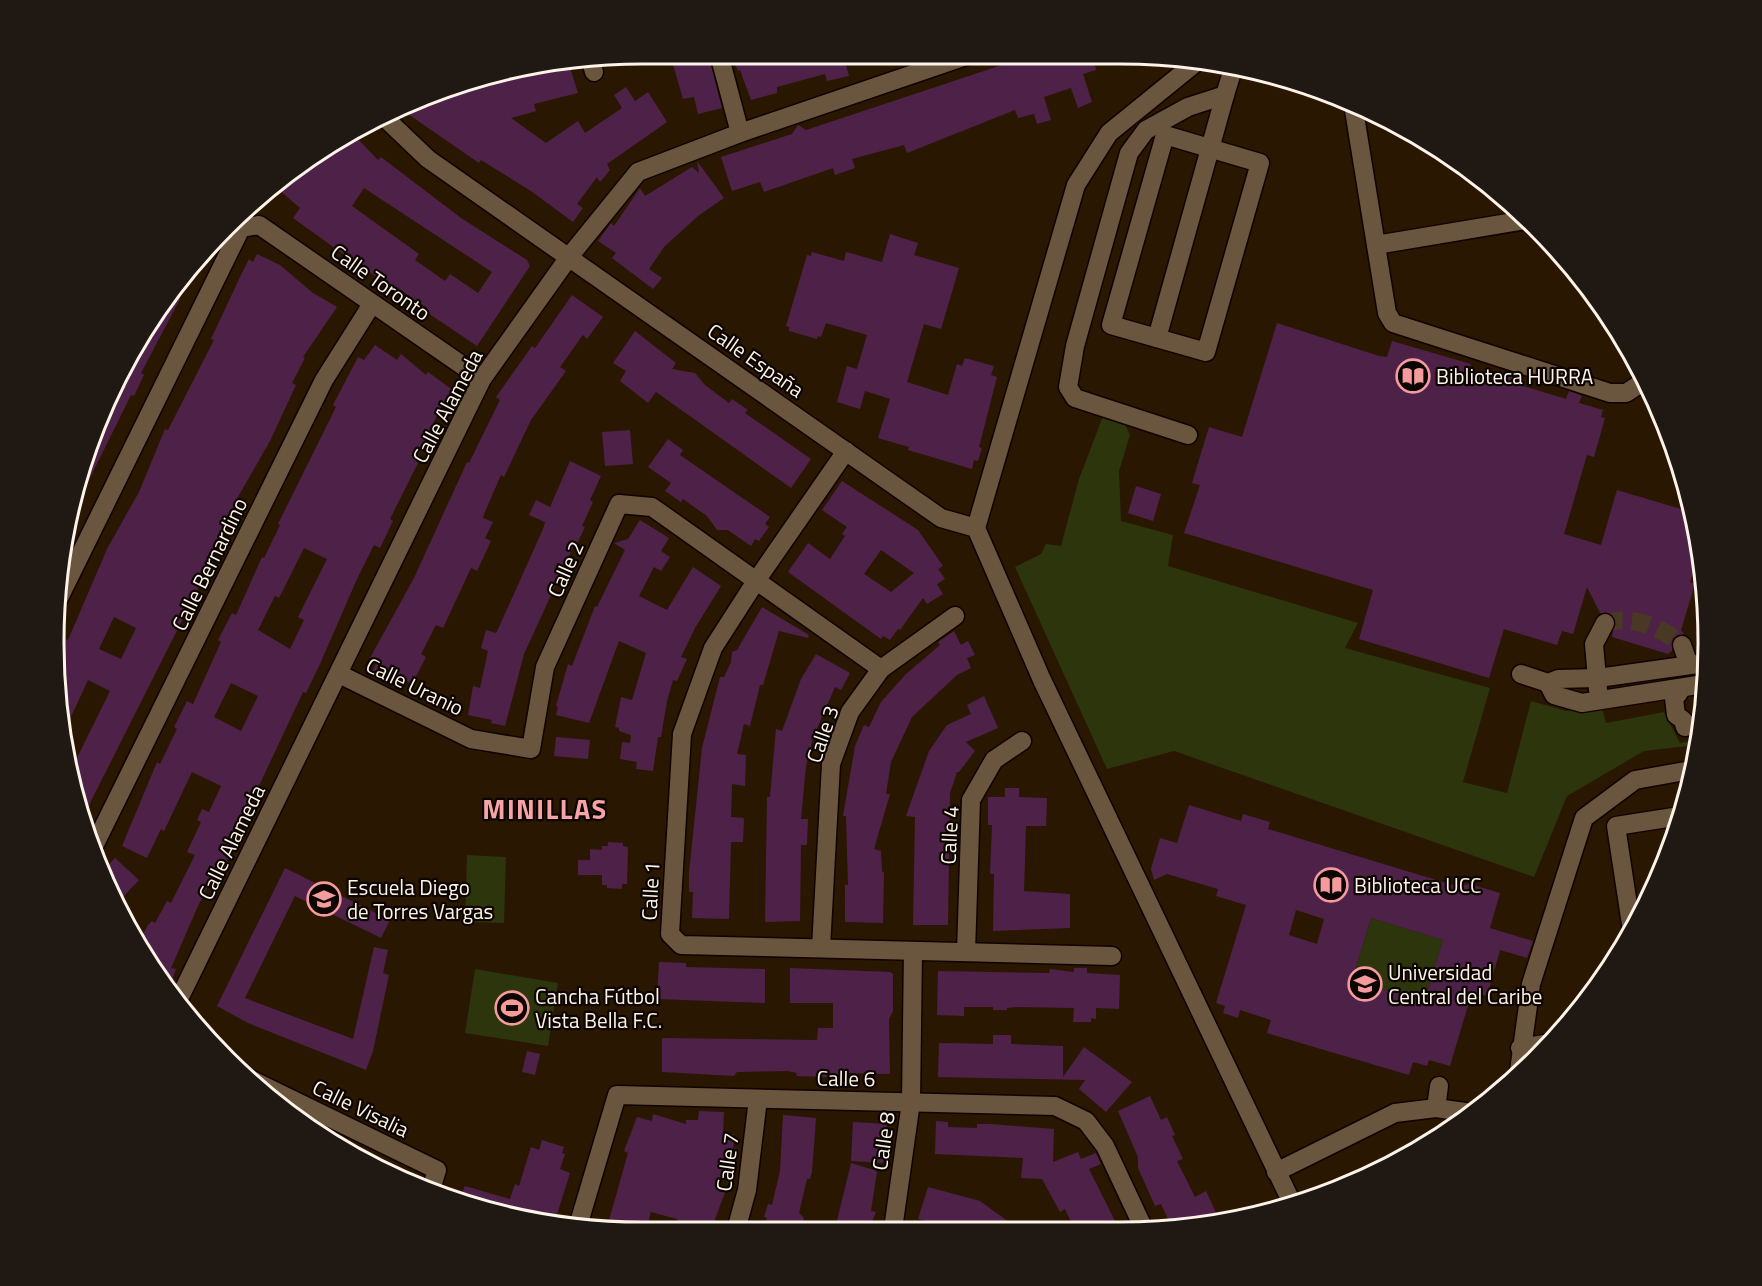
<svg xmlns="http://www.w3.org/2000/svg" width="1762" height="1286" font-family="'Titillium Web',sans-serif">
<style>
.green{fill:#2c350b}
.building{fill:#4e2248;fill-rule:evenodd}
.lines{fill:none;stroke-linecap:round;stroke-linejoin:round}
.minor-tunnel{stroke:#493824;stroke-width:18;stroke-dasharray:18 9;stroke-linecap:butt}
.minor-casing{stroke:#110300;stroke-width:21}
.minor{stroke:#6a553e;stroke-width:18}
.labels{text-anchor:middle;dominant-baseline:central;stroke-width:4.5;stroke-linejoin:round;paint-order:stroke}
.street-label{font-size:21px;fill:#fdf3e8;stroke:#0c0501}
.poi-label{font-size:21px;fill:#fdf3e8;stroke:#0c0501;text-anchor:start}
.district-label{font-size:27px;font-weight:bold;letter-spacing:1.5px;fill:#f8a4a7;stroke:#0c0501}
.rim{fill:none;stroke:#fdf3e8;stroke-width:3}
</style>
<rect width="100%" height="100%" fill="#291702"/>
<!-- green -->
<g class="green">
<polygon points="1103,416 1124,422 1130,435 1119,471 1121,521 1173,535 1168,566 1358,623 1345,648 1490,688 1463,782 1507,793 1531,701 1566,711 1602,707 1606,723 1664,712 1680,743 1698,739 1697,745 1644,751 1567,796 1534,877 1174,751 1107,769 1015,567 1041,554 1046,544 1061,546 1079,479"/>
<polygon points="467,855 506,857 504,923 465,922"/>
<polygon points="1371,918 1443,940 1424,1002 1352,980"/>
<polygon points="475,969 558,983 548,1046 465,1033"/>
</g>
<!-- building -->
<g class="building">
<polygon points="670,54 708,54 722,108 698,114 694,97 683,99"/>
<polygon points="731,54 873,54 873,58 846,65 849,76 827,81 825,74 777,87 777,93 751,100 740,70 738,71"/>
<polygon points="1014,54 1119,54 1120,57 1095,65 1096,70 1083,74 1092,102 1078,108 1071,88 1044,97 1051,120 1037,124 1034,114 1018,118 1015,110 907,153 904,145 852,159 855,168 835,175 833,168 764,192 760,182 732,191 721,157 792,134 798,125 806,130 1002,65 1015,58"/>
<polygon points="569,64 578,93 534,104 536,111 511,118 546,143 578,121 585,133 622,108 614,95 626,87 635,101 648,92 667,122 607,164 610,170 600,182 597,177 577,204 583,208 573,222 531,191 481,160 479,163 405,112 417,99 490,74"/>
<path d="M 353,134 L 378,160 L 381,157 L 461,218 L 527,260 L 530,266 L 477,346 L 425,311 L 427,308 L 399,289 L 397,291 L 343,254 L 293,218 L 300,208 L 277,188 L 316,153 ZM 364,188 L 492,272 L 478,293 L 450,274 L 445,281 L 415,260 L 419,254 L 352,206 Z"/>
<polygon points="697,161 724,198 698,216 664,247 649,269 662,278 653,289 612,258 616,253 598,241 611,223 614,226 640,188 645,196 692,167 699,173"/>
<polygon points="890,234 918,243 914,255 959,268 941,329 924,324 907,382 948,395 957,364 962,366 965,358 994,366 991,375 997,377 979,447 982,448 978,461 974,460 972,469 908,450 909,447 878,438 890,399 865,391 860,409 837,402 847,366 857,369 867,335 826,323 821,337 818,336 817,339 789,331 789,327 786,326 807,255 811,256 812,252 844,261 846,252 882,262"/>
<path d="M 257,254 L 280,265 L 313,293 L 337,307 L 303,357 L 305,358 L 292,383 L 296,385 L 270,441 L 234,504 L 233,512 L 207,571 L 84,815 L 72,768 L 110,691 L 88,680 L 63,734 L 59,720 L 59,651 L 65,639 L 68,640 L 107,549 L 139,492 L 165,429 L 168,430 L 214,340 L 211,339 L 241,275 L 249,259 L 253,262 ZM 114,617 L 136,628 L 121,659 L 99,649 Z"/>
<polygon points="173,295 180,299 141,373 144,375 134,396 131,395 84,490 76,487 115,383"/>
<polygon points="572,295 603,317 587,339 583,335 560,367 566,371 531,420 504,477 501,475 484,514 483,518 493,522 485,538 491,541 477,571 471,568 443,628 436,625 421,654 426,657 412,684 399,677 397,680 386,674 385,677 372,671 377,662 370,658 414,578 467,462 469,463 500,400 496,397 532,346 535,348"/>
<polygon points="1277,323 1379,356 1387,357 1392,341 1471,364 1469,370 1495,378 1497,371 1515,376 1513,383 1566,399 1569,391 1582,396 1579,403 1603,410 1601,417 1605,418 1594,457 1587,455 1564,534 1601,545 1617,490 1691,512 1687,527 1694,529 1699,555 1690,582 1695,584 1681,630 1684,634 1673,638 1672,651 1668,654 1612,637 1615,618 1610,613 1600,613 1587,587 1573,634 1562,631 1557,645 1504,629 1489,678 1359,639 1373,590 1184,533 1200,485 1192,483 1209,427 1242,437"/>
<polygon points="635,331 676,363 672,369 695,373 705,385 729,403 732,399 748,410 745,413 811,459 791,488 656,392 648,403 620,381 626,371 613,363"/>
<path d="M 375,345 L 397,360 L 401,354 L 426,375 L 428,372 L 454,391 L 441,407 L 417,458 L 420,459 L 390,519 L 393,521 L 380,548 L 374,545 L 357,579 L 320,664 L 306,693 L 303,692 L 234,839 L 236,840 L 223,869 L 218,866 L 198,906 L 171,968 L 176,969 L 169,989 L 140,940 L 148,925 L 152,921 L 155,923 L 167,901 L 171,903 L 195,855 L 187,852 L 201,822 L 197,820 L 202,809 L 209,812 L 221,786 L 192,772 L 164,831 L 161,829 L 147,858 L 122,846 L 157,762 L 160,764 L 177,729 L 174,727 L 187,701 L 193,704 L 221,642 L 218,640 L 232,613 L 236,615 L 262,557 L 264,558 L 280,525 L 278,524 L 336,407 L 333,405 L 358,357 L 364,360 ZM 304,548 L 327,559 L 298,617 L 304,620 L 290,649 L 258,630 L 275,596 L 279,598 ZM 231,683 L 258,696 L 241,731 L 214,717 Z"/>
<polygon points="630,430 633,464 605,466 602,432"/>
<polygon points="668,439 683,450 680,455 770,517 765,524 769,527 759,541 755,539 751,546 728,530 717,530 707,516 683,499 681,502 665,491 671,483 648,467"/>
<polygon points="570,461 601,476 590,500 593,502 582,526 585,527 577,544 575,543 524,654 505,726 491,723 492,720 468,715 473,686 480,688 488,651 481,648 486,630 496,633 499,627 543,529 545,522 529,515 536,500 550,507"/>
<path d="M 842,481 L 918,530 L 943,566 L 938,569 L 945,579 L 937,584 L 943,594 L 927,604 L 923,598 L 900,630 L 898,629 L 890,640 L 883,636 L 881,639 L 788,572 L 808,543 L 830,559 L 845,536 L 842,534 L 847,527 L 822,510 ZM 881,550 L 914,573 L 891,592 L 864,574 Z"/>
<polygon points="1136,486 1161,494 1153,521 1128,513"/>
<polygon points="640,520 669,538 661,551 670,557 661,571 654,567 639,596 667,610 693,567 721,586 695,628 681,657 687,659 677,681 673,680 667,701 661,737 658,737 653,771 636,769 637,762 620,759 622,742 630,743 631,735 619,731 619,728 615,727 621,697 632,700 646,653 619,641 589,723 556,715 558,707 556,706 568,664 572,666 595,606 597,607 625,550 614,543 628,539"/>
<polygon points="762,607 809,635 808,638 779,631 763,685 760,685 750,726 744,724 737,754 746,755 745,786 732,784 731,817 744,818 743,842 731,842 729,919 692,918 693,892 689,892 689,873 702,748 720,677 724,677 731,662 732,652 737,650"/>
<polygon points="954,631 961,645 968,641 975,655 967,658 971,668 957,675 912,717 891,762 886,794 890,794 874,849 881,851 882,872 884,872 883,923 845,922 845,885 848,885 846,816 843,816 855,746 864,725 869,727 881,702 906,674 940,645 938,642"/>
<polygon points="816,654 850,673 841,690 835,687 813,738 806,766 801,819 808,819 807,845 801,845 800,921 765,922 767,797 770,797 776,729 782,731 801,679"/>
<polygon points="984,696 998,728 966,742 975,751 959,772 957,772 950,793 948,925 913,925 915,817 906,816 929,751 947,725 971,714 967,705"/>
<polygon points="556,737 590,740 588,759 554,756"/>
<polygon points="1005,788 1019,788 1019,797 1047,798 1046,826 1026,826 1024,891 1070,894 1070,928 993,931 994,874 990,874 992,825 988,825 988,797 1005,797"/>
<path d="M 1189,805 L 1241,821 L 1243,814 L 1270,822 L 1268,829 L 1456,886 L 1470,884 L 1500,893 L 1490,928 L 1533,941 L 1527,958 L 1500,950 L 1487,996 L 1472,992 L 1450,1066 L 1429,1060 L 1427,1066 L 1413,1062 L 1409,1075 L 1267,1033 L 1271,1020 L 1240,1010 L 1238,1018 L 1223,1013 L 1225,1006 L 1216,1003 L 1246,905 L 1216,896 L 1218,889 L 1167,874 L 1154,880 L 1151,869 L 1160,838 L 1177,843 ZM 1296,910 L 1324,919 L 1317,944 L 1289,935 ZM 1371,918 L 1443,940 L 1424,1002 L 1352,980 Z"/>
<polygon points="608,842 623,843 623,846 628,847 627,884 622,884 622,889 607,888 607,885 602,885 602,875 578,875 578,860 590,860 590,849 602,850 602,846 608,846"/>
<polygon points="115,858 139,880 120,900 101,873"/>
<polygon points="285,868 390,920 381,938 295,896 245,998 353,1039 374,947 388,950 383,973 389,975 373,1051 366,1070 248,1023 217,1006"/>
<polygon points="659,962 686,963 686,967 765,969 765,1003 657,999"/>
<polygon points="790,968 890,972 893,974 893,1011 889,1019 890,1074 841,1073 841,1077 828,1077 796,1076 797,1073 788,1071 737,1072 734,1076 662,1072 662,1038 817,1040 818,1028 833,1028 833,1003 790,1003"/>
<polygon points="1074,968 1087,968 1087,973 1120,975 1119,1009 1096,1008 1096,1019 1091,1018 1091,1022 1073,1022 1074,1008 1018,1007 1007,1008 1007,1010 993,1010 993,1007 964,1007 964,1016 937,1015 938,971 1049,973 1050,969 1074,972"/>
<polygon points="993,1035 1011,1035 1011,1044 1063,1046 1063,1077 1084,1047 1132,1082 1106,1112 1079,1089 1085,1080 938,1077 939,1043 993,1044"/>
<polygon points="527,1051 540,1054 535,1075 522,1072"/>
<polygon points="1150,1096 1161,1120 1167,1117 1175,1135 1172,1136 1183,1159 1177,1161 1195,1197 1206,1191 1217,1215 1191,1227 1172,1227 1161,1204 1155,1206 1138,1168 1138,1157 1118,1111"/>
<polygon points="699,1111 724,1112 723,1134 734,1134 733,1156 729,1156 720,1185 727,1187 711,1230 674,1230 677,1219 651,1212 646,1230 606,1231 628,1153 624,1151 637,1117 652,1121 653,1114 686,1124 686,1120 698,1120"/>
<polygon points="783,1115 816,1118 812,1172 810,1179 807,1179 799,1213 804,1218 800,1229 763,1230 767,1218 764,1217 768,1204 772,1205 780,1171"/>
<polygon points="936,1121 948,1122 948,1127 977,1128 977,1124 991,1124 1054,1129 1053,1162 1078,1152 1081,1159 1096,1153 1101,1164 1089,1169 1118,1227 1073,1226 1065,1209 1060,1212 1042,1179 1021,1178 1023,1158 935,1154"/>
<polygon points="853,1122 887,1124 883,1163 851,1161"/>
<polygon points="542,1140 564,1147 562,1153 565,1154 560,1169 570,1173 555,1221 458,1202 465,1186 510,1199 515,1184 519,1186 531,1147 539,1150"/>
<polygon points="851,1163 877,1171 871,1211 876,1212 869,1229 835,1229"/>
<polygon points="928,1187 980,1201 1017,1228 956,1228 918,1219"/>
</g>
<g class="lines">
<!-- minor-tunnel -->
<path class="minor-tunnel" d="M 1605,623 C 1632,615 1662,627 1682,645"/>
<defs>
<g id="minor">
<polyline points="719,54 740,133"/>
<polyline points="591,61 594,72"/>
<polyline points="1353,104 1387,313 1393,323 1610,393 1626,393 1646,380"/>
<polyline points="384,117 428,159 941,518 976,528 1042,680 1291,1201"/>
<polygon points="1165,135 1260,163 1206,352 1111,325"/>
<polyline points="1376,245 1526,220"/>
<polyline points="1157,338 1225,95"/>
<polyline points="1188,435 1075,398 1068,387 1075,346 1129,153 1146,130 1188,107 1225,95 1233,69"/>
<polyline points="846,451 756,581 713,648 682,734 670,934 681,945 1112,956"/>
<polyline points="976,528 1076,185 1109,133 1194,64"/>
<polyline points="59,598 241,228 259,225 482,379"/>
<polyline points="1682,645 1689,665"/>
<polyline points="339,674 471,739 531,749 545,667 619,504 652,507 881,669"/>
<polyline points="1521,674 1548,683"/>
<polyline points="1704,684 1582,703 1554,695 1548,683 1558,679 1598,678 1705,663"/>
<polyline points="1598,690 1594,644 1605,623"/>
<polyline points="1679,693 1674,698 1676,715 1683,720 1685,727 1702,723"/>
<polyline points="93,848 324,380 372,304"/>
<polyline points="1632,931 1616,826 1680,816"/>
<polyline points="821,948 831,764 850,712 881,669 955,616"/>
<polyline points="966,952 971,800 994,760 1022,741"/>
<polyline points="177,1003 482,379 569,257 638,172 740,133 972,54"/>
<polyline points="1520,1048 1549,1043"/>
<polyline points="1519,1071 1531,984 1584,818 1635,780 1691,770"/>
<polyline points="246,1077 437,1170 431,1190"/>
<polyline points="1436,1108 1439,1086"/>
<polyline points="1276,1172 1395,1113 1436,1108 1472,1113"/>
<polyline points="578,1226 617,1095 1055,1106 1086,1121 1105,1146 1143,1227"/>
<polyline points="893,1229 911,1102 913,951"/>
<polyline points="736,1230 747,1190 758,1099"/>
</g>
</defs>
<!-- minor casing -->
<use href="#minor" class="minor-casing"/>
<!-- minor -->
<use href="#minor" class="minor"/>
</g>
<!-- icons -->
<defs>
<symbol id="library-ring" viewBox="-11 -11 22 22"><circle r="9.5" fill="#0c0501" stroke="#f59b9e" stroke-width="1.5"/><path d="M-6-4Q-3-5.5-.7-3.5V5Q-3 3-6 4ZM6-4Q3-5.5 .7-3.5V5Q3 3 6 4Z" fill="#f59b9e"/></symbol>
<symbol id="school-ring" viewBox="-11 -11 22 22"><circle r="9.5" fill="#0c0501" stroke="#f59b9e" stroke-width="1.5"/><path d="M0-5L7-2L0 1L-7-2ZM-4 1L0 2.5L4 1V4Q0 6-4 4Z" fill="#f59b9e"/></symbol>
<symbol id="university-ring" viewBox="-11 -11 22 22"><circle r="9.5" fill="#0c0501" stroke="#f59b9e" stroke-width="1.5"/><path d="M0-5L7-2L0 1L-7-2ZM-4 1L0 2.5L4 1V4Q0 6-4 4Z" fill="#f59b9e"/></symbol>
<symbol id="stadium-ring" viewBox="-11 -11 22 22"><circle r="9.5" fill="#0c0501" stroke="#f59b9e" stroke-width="1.5"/><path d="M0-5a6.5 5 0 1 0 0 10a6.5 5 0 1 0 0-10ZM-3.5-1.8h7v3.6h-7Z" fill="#f59b9e"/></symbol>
</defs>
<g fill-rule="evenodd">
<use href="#library-ring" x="1394" y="357" width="38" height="38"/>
<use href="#library-ring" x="1312" y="866" width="38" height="38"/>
<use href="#school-ring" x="305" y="880" width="38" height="38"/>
<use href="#university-ring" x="1346" y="965" width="38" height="38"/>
<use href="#stadium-ring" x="493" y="989" width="38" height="38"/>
</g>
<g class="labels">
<!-- street labels -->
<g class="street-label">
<text transform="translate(381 282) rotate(35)">Calle Toronto</text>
<text transform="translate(756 360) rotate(35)">Calle España</text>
<text transform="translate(447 406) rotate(-62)">Calle Alameda</text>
<text transform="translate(209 564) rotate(-64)">Calle Bernardino</text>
<text transform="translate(565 569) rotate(-66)">Calle 2</text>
<text transform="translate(415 686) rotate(26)">Calle Uranio</text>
<text transform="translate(822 734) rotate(-71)">Calle 3</text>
<text transform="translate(949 835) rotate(-87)">Calle 4</text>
<text transform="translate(231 842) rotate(-64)">Calle Alameda</text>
<text transform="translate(650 891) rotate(-87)">Calle 1</text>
<text transform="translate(846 1078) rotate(1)">Calle 6</text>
<text transform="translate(361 1108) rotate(26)">Calle Visalia</text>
<text transform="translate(883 1141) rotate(-82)">Calle 8</text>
<text transform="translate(727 1162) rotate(-82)">Calle 7</text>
</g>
<!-- poi labels -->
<g class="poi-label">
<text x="1436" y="376">Biblioteca HURRA</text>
<text x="1354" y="885">Biblioteca UCC</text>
<text x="347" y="887">Escuela Diego<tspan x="347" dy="24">de Torres Vargas</tspan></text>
<text x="1388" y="972">Universidad<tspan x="1388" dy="24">Central del Caribe</tspan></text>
<text x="535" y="996">Cancha Fútbol<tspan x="535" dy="24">Vista Bella F.C.</tspan></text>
</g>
<!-- district labels -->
<g class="district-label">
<text x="545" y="808">MINILLAS</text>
</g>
</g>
<!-- crop -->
<path d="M0 0H1762V1286H0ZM642 64H1120A578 578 0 0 1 1698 642V644A578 578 0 0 1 1120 1222H642A578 578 0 0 1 64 644V642A578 578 0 0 1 642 64Z" fill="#1f1813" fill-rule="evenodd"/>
<path class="rim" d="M642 64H1120A578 578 0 0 1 1698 642V644A578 578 0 0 1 1120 1222H642A578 578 0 0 1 64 644V642A578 578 0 0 1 642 64Z"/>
</svg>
